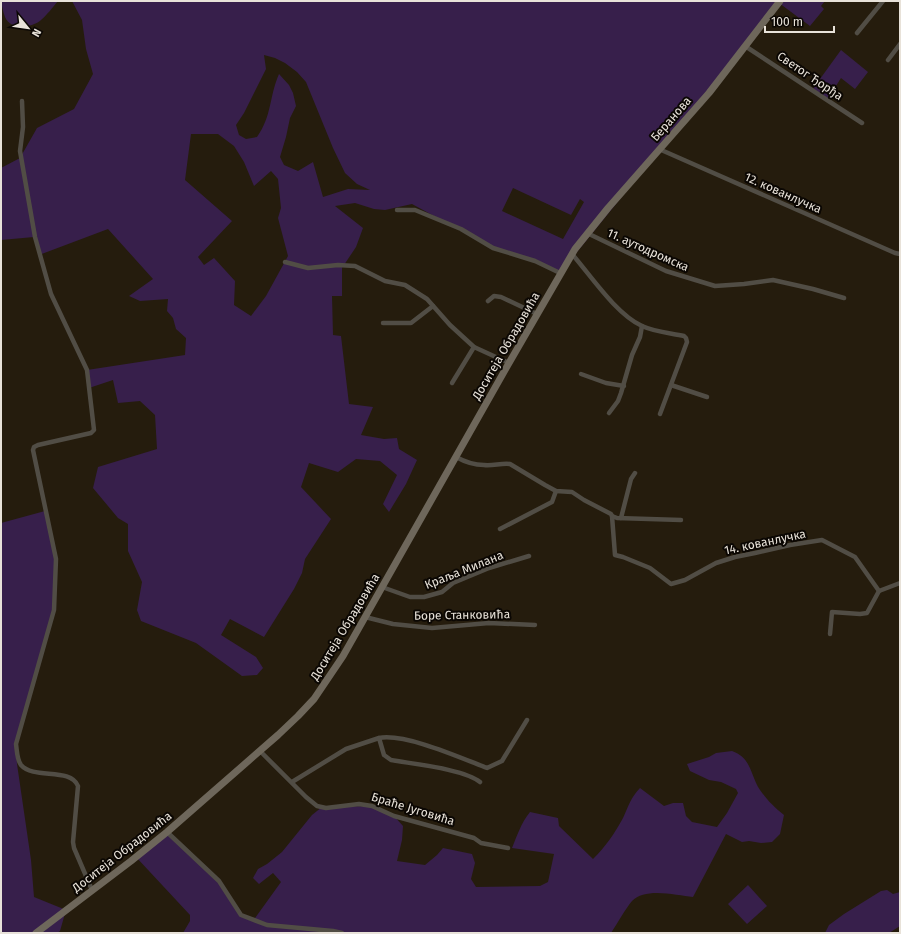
<svg xmlns="http://www.w3.org/2000/svg" width="901" height="934" font-family="'Fira Sans',sans-serif">
<style>
.green{fill:#371f4b;fill-rule:evenodd}
.lines{fill:none;stroke-linecap:round;stroke-linejoin:round}
.minor{stroke:#514d45;stroke-width:4.5}
.secondary{stroke:#6e675b;stroke-width:7}
.labels{text-anchor:middle;dominant-baseline:central;stroke-width:4;stroke-linejoin:round;paint-order:stroke}
.street-label{font-size:12px;fill:#e8e2d9;stroke:#0b0703}
</style>
<rect width="100%" height="100%" fill="#251c0d"/>
<!-- green -->
<g class="green">
<path d="M 1,1 L 58,1 C 53,7 47,15 41,20 C 32,28 10,30 5,17 C 3,12 2,6 1,1 Z"/>
<path d="M 72,1 L 825,1 L 821,6 L 824,9 L 810,26 L 779,3 L 560,273 L 535,261 L 493,248 L 412,204 L 385,210 L 374,209 L 355,203 L 335,206 L 363,228 L 356,247 L 342,268 L 342,296 L 332,296 L 333,335 L 341,336 L 349,404 L 373,407 L 361,435 L 384,439 L 397,438 L 399,449 L 417,460 L 406,484 L 389,512 L 383,504 L 397,475 L 380,461 L 356,459 L 338,472 L 309,463 L 301,487 L 331,519 L 305,559 L 302,573 L 294,589 L 264,637 L 230,619 L 221,635 L 256,657 L 263,668 L 257,675 L 242,676 L 196,643 L 141,621 L 137,610 L 142,582 L 128,551 L 128,524 L 118,518 L 93,488 L 98,467 L 157,449 L 155,415 L 140,401 L 118,403 L 113,380 L 89,388 L 87,370 L 185,355 L 186,338 L 176,329 L 173,318 L 167,311 L 168,299 L 140,301 L 129,296 L 153,279 L 108,229 L 39,255 L 34,237 L 1,240 L 1,168 L 20,158 L 37,128 L 74,109 L 93,74 L 86,49 L 82,20 ZM 264,55 L 275,58 L 285,63 L 297,72 L 306,82 L 333,148 L 345,173 L 357,184 L 370,190 L 348,189 L 323,197 L 313,162 L 298,171 L 284,165 L 280,157 L 286,137 L 290,118 L 296,106 L 293,93 L 289,85 L 279,74 C 269,97 272,116 257,137 L 246,139 L 239,135 L 236,125 L 244,113 L 266,69 ZM 191,134 L 218,134 L 234,146 L 244,162 L 254,186 L 271,171 L 278,179 L 281,208 L 278,218 L 288,256 L 266,296 L 251,316 L 234,305 L 235,281 L 214,258 L 204,265 L 198,257 L 232,221 L 185,180 ZM 513,188 L 571,215 L 580,199 L 584,202 L 563,239 L 502,211 Z"/>
<polygon points="841,50 868,72 855,89 841,78 827,100 812,90"/>
<polygon points="45,511 56,559 54,607 16,744 17,764 31,860 34,897 66,910 60,931 57,933 1,933 1,523"/>
<path d="M 732,751 C 752,758 750,775 760,790 C 767,800 774,807 784,815 L 780,834 L 772,842 L 761,843 L 749,841 L 742,842 L 726,834 L 693,897 C 676,895 645,887 632,901 C 626,908 617,924 611,933 L 183,933 L 190,921 L 190,915 L 136,857 L 167,832 L 219,881 L 241,915 L 253,921 L 281,882 L 273,873 L 259,884 L 253,878 L 258,869 L 267,864 L 282,852 L 312,815 L 322,807 L 372,806 L 394,816 L 403,826 L 402,840 L 397,861 L 425,865 L 437,855 L 443,848 L 472,854 L 475,863 L 471,879 L 476,887 L 540,886 L 548,882 L 554,854 L 512,848 C 517,836 521,823 530,812 L 558,818 L 559,826 L 593,859 C 605,847 615,833 623,818 C 628,807 631,797 640,788 L 664,806 L 673,803 L 683,803 L 686,816 L 692,822 L 717,827 L 727,813 L 738,793 L 736,789 L 721,782 L 709,780 L 690,771 L 687,764 L 709,757 L 716,753 Z"/>
<polygon points="748,885 767,906 747,924 728,904"/>
<polygon points="887,890 893,894 900,892 900,926 889,933 825,933 829,925 844,914 881,891"/>
</g>
<g class="lines">
<!-- minor -->
<g class="minor">
<polyline points="857,33 883,1"/>
<polyline points="745,46 862,123"/>
<polyline points="888,60 900,44"/>
<path d="M 22,101 L 23,127 L 20,151 L 35,237 L 51,294 L 87,370 L 94,430 L 91,433 L 38,445 L 34,447 L 33,450 L 56,559 L 54,610 L 16,744 C 17,751 17,760 21,765 C 34,780 70,767 78,786 L 73,842 L 74,848 L 92,890"/>
<polyline points="659,149 895,253 900,254"/>
<polyline points="397,210 415,210 461,229 493,248 535,261 560,273"/>
<polyline points="587,233 666,271 715,286 744,284 773,280 813,289 844,298"/>
<path d="M 572,254 C 591,276 616,314 642,326 C 655,332 670,333 684,336 L 686,338 L 687,342 L 660,414"/>
<polyline points="285,262 308,268 338,265 355,266 385,281 405,285 427,299 450,325 474,347 509,363"/>
<polyline points="488,301 494,296 501,297 537,314"/>
<polyline points="383,323 411,323 433,306"/>
<polyline points="581,374 606,383 624,386"/>
<polyline points="452,383 474,347"/>
<polyline points="671,385 707,397"/>
<polyline points="609,413 618,401 621,393 632,355 640,337 642,326"/>
<path d="M 456,457 C 465,462 473,465 484,465 C 493,466 501,463 510,464 L 545,485 L 556,491 L 572,492 L 584,500 L 611,514 L 612,516 L 615,555 L 623,557 L 650,568 L 671,584 L 685,580 L 716,563 L 735,557 L 755,553 L 790,545 L 822,540 L 855,557 L 879,591 L 900,583"/>
<polyline points="612,516 617,518 681,520"/>
<polyline points="621,518 631,479 635,473"/>
<polyline points="500,529 552,502 556,491"/>
<polyline points="382,587 410,597 424,597 442,592 453,583 489,568 529,556"/>
<polyline points="365,617 393,624 432,628 489,623 535,625"/>
<polyline points="830,634 832,612 860,614 867,613 879,591"/>
<path d="M 379,738 C 405,733 461,758 487,768 L 502,761 L 527,720"/>
<polyline points="260,751 306,797 317,806 326,808 359,804 372,806 394,816 474,838 481,843 508,848"/>
<path d="M 292,782 L 346,749 L 379,738 L 384,755 L 391,760 C 413,764 464,769 480,782"/>
<polyline points="167,832 219,881 241,915 267,925 333,931 342,933"/>
</g>
<!-- secondary -->
<polyline class="secondary" points="36,933 131,861 167,832 278,735 298,716 314,699 343,656 509,363 575,249 608,208 709,93 780,1"/>
</g>
<g class="labels">
<!-- street labels -->
<g class="street-label">
<text transform="translate(810 76) rotate(34)">Светог Ђорђа</text>
<text transform="translate(671 119) rotate(-49)">Беранова</text>
<text transform="translate(783 193) rotate(24)">12. кованлучка</text>
<text transform="translate(648 250) rotate(24)">11. аутодромска</text>
<text transform="translate(506 346) rotate(-60)">Доситеја Обрадовића</text>
<text transform="translate(765 542) rotate(-12)">14. кованлучка</text>
<text transform="translate(464 570) rotate(-22)">Краља Милана</text>
<text transform="translate(462 615) rotate(-1)">Боре Станковића</text>
<text transform="translate(345 627) rotate(-59)">Доситеја Обрадовића</text>
<text transform="translate(413 809) rotate(17)">Браће Југовића</text>
<text transform="translate(122 852) rotate(-38)">Доситеја Обрадовића</text>
</g>
</g>
<!-- border -->
<rect width="901" height="934" fill="none" stroke="#e8e2d9" stroke-width="4"/>
<!-- north arrow -->
<g transform="translate(28 28) rotate(119)" stroke="#0b0703" stroke-width="3" paint-order="stroke">
<path d="M0-3L7 15L0 10L-7 15Z" fill="#e8e2d9"/>
<text y="-6" font-size="11" font-weight="bold" text-anchor="middle" fill="#e8e2d9">N</text>
</g>
<!-- scale -->
<path d="M765 26v6h69v-6" fill="none" stroke="#e8e2d9" stroke-width="2"/>
<text x="771" y="26" font-size="12" fill="#e8e2d9" stroke="#0b0703" stroke-width="3" paint-order="stroke">100 m</text>
</svg>
